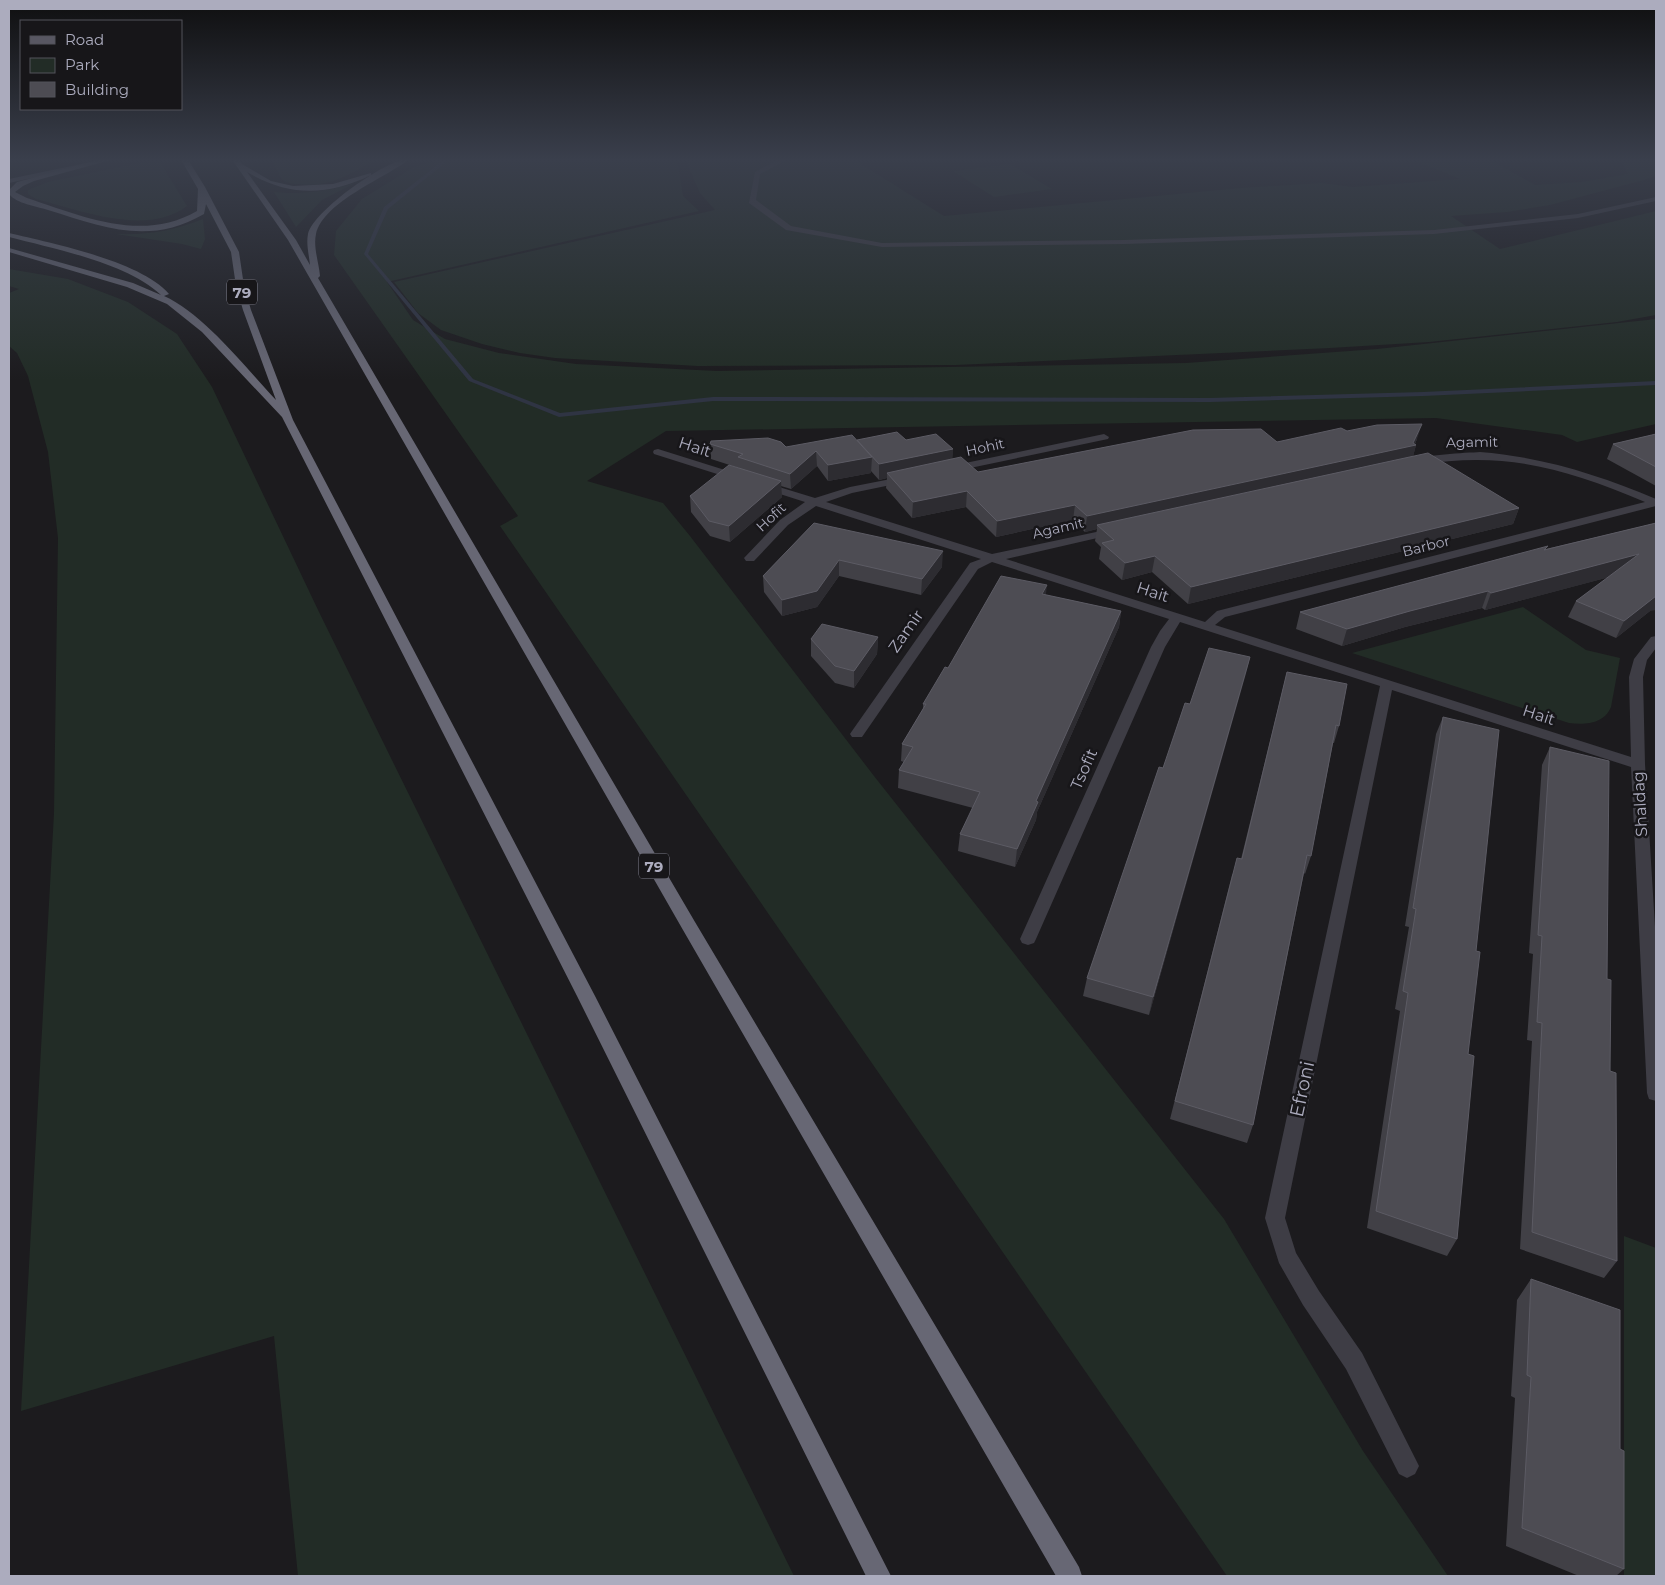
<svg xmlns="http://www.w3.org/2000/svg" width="1665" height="1585" font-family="Montserrat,sans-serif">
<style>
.green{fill:#222c26}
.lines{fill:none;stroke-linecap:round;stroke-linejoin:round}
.stream{fill:#2f3443;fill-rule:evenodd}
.street{fill:#3e3d45;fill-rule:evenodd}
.primary{fill:#585762;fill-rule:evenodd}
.highway{fill:#676774;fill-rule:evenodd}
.wall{fill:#414046}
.shaded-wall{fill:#2d2c31}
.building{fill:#4d4c53;stroke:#5c5b64}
.labels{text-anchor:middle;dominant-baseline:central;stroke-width:5;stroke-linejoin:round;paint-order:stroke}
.far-street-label{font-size:14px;fill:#acacbe;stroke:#171619}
.shield{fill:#171619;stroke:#7f7f8c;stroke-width:1}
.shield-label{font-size:15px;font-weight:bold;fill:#acacbe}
.street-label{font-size:16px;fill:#acacbe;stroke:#171619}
.near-street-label{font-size:19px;fill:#acacbe;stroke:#171619}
</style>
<rect width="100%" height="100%" fill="#1c1b1e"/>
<!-- green -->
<g class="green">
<polygon points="677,158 683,196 699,211 387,282 413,320 445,339 499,353 576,364 717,371 1186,363 1377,349 1656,319 1656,424 1577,442 1562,435 1436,418 666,431 587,481 663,503 690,536 874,776 1224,1219 1363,1451 1448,1576 1227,1576 500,526 518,516 334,255 336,231 362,199 412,168 441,159"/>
<path d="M 158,159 L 187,206 C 146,237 80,210 36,199 L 28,194 L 28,190 L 48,182 Z"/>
<path d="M 272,159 L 375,159 C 351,175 328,188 298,184 C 293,184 287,183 283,180 C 278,175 275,165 272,159 Z"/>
<polygon points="685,159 853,159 944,216 1241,188 1322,183 1353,187 1460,179 1411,159 1489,159 1535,185 1582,182 1628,174 1620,159 1656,159 1656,176 1644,180 1550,205 1507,212 1451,216 1500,249 1656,211 1656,315 1617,322 1429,342 1330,348 956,365 698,366 555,358 520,353 482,344 441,330 418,313 394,282 715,210 700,193"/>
<polygon points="1010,164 1052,189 994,197 953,171"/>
<path d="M 355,183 L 322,200 L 296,227 L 274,192 C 302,195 328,191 355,183 Z"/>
<path d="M 203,219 L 205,239 L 201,249 L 182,244 L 116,234 C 149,235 172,231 203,219 Z"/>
<polygon points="9,269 68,279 128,302 177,334 212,387 319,612 794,1576 298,1576 274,1336 21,1411 54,813 58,538 48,452 28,376 17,353 9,346 9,293 19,289 9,286"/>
<path d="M 1523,607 L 1586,650 L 1620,658 L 1611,707 C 1604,724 1585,725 1569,723 L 1352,653 Z"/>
<polygon points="1624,1236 1656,1248 1656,1576 1624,1576"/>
</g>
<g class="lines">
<!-- stream -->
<polygon class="stream" points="446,158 451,158 388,209 368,254 473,379 560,413 713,397 1210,398 1423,392 1656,381 1656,385 1423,396 1210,402 713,401 559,417 469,381 364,254 384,207"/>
<!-- street -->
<g class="street">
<polygon points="781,158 790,158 760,174 756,200 791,226 882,243 1124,240 1434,230 1578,214 1656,197 1656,201 1578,218 1434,234 1124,244 882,247 786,230 749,203 755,172"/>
<polygon points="1104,434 1109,437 1108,439 951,472 946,469 951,466"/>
<polygon points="658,449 744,476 745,478 740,481 736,480 654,454 653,452 654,450"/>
<path d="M 1480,452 C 1543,457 1599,475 1656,499 L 1656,506 L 1225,617 L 1215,625 L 1631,757 L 1629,677 L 1634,659 L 1651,637 L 1656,636 L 1656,648 L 1647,660 L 1643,677 L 1645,764 L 1656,943 L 1656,1101 L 1649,1099 L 1647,1093 L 1631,767 L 1392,690 L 1285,1218 L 1296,1253 L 1319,1291 L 1362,1353 L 1415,1458 L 1419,1466 L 1415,1474 L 1407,1478 L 1399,1474 L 1346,1369 L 1303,1305 L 1279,1263 L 1265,1218 L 1380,686 L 1180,622 L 1165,647 L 1036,939 L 1034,943 L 1028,945 L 1022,943 L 1020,939 L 1151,647 L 1160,631 L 1169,619 L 992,562 L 978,569 L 862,737 L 852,737 L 850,734 L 852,731 L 970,563 L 981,559 L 816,506 L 788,525 L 754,561 L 746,561 L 744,558 L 780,520 L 805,502 L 758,487 L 757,485 L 758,483 L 766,483 L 815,498 L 850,487 L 906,476 L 911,479 L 910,481 L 852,493 L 826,502 L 992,554 L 1115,528 L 1119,529 L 1121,531 L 1119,533 L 1006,559 L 1205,622 L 1217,611 L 1645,502 C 1564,468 1506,451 1418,465 L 1413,462 C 1422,454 1466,453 1480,452 Z"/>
</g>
<!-- primary -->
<polygon class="primary" points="86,163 88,164 88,166 9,183 9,179"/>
<!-- highway -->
<g class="highway">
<path d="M 105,158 L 118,158 L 34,181 L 23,186 L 15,192 L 27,198 C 82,216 142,243 197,211 L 198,189 L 180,158 L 187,158 L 205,187 L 239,252 L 244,286 L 251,310 L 293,420 L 595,996 L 891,1576 L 866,1576 L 577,996 L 282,417 L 202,332 L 167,304 L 127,287 L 9,252 L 9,248 L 133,283 L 161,295 C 127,263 55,249 9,237 L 9,233 C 51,243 141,261 169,294 L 164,296 C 203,313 246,368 276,400 L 243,310 L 236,286 L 231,252 L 206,204 L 204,214 C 149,246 103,227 48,210 C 36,206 17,204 9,194 L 9,190 L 17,182 Z"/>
<path d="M 231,158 L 238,158 L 242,164 L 271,181 L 293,186 L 333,184 L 371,173 L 371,175 C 328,196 289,197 247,172 L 296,240 L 310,265 C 309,255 306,244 308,234 C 314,210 388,158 411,158 C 386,178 324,201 316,234 C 313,247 319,263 320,276 L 318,278 L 695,922 L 1079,1567 L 1082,1576 L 1056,1576 L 683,930 L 288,240 Z"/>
</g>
</g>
<!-- wall -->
<g class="wall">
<polygon points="1347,431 1417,439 1415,444 1416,445 1413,456 1519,508 1513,524 1188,604 1152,572 1122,580 1099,559 1101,547 1095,541 1097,529 1085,532 1073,520 996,537 966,507 912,518 886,488 887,478 879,480 871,471 871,473 828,481 817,466 791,489 781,486 782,497 730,542 710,536 691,512 690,496 739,468 711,459 710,444 786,447 857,441 857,440 906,440 953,449 952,459 978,472 1277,442"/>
<polygon points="1656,434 1656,486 1607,459 1613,444"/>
<polygon points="814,523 942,567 921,595 839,576 817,607 782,616 764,592 763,576"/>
<polygon points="1656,523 1650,611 1616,638 1568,617 1576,601 1609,577 1485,610 1482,608 1405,627 1342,646 1296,629 1300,612 1546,549"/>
<polygon points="1046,595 1121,611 1119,627 1037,812 1036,820 1015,867 958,851 960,834 973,808 898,788 899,770 904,762 901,761 902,744 923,709 923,704 948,668"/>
<polygon points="878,637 877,654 854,688 835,683 811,656 811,639"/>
<polygon points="1250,657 1149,1015 1083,996 1087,978 1163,768 1190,704"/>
<polygon points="1287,672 1339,726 1334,743 1333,743 1311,856 1305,874 1304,873 1253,1125 1247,1143 1170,1119 1232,875 1241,859"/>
<polygon points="1443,717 1476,951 1468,1054 1457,1239 1447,1256 1367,1228 1400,1011 1395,1009 1409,927 1405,926 1436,734"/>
<polygon points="1550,747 1607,979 1617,1261 1604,1278 1520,1249 1532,1041 1527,1040 1533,954 1529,953 1542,765"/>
<polygon points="1531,1279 1620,1449 1624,1569 1616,1576 1579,1576 1506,1546 1515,1398 1511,1396 1517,1300"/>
</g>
<!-- shaded-wall -->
<g class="shaded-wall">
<polygon points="1422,424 1417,439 1414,446 1416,445 1412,461 1097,525 1097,529 1085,532 1087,516"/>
<polygon points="953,449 952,464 887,473 887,478 879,480 879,464"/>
<polygon points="816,451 817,466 791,489 790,474"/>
<polygon points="872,457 871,473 828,481 828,465"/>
<polygon points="781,481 782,497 730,542 729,526"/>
<polygon points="967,491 966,507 912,518 913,502"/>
<polygon points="1075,505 1073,520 996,537 997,521"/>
<polygon points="1519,508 1513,524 1188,604 1191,587"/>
<polygon points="943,551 942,567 921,595 922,579"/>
<polygon points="1639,554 1632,571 1485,610 1491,593"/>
<polygon points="1155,556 1152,572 1122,580 1125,563"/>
<polygon points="839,560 839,576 817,607 782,616 782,600"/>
<polygon points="1047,585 1045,602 1042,594"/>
<polygon points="1488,591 1482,608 1405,627 1342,646 1347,629 1410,611"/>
<polygon points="1656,596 1656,610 1650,611 1616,638 1624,621"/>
<polygon points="1121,611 1119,627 1037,812 1036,820 1015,867 1017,849 1036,801"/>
<polygon points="878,637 877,654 854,688 854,671"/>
<polygon points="1250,657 1246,674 1149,1015 1153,997"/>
</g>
<!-- building -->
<g class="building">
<polygon points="1422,424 1413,443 1416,445 1087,516 1075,505 997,521 967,491 913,502 887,473 961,457 978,472 1193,430 1261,429 1277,442 1341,428 1347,431 1377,425"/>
<polygon points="897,432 906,440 936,434 953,449 879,464 857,440"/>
<polygon points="1656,434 1656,467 1613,444"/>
<polygon points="852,435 872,457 828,465 816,451 790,474 738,457 743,454 710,444 711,441 768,438 781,442 786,447"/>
<polygon points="1428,453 1519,508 1191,587 1155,556 1125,563 1102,543 1114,540 1097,525"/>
<polygon points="729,465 781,481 729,526 709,521 690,496"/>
<polygon points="814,523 943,551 922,579 839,560 817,591 782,600 763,576"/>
<polygon points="1656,523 1656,596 1624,621 1576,601 1639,554 1491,593 1488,591 1410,611 1347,629 1300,612 1548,546 1544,550"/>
<polygon points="1001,576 1047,585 1042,594 1121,611 1036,801 1038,802 1017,849 960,834 980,792 899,770 913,747 902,744 926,704 923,704 945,667 948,668"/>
<polygon points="822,624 878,637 854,671 835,666 811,639"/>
<polygon points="1209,648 1250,657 1153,997 1087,978 1159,767 1163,768 1185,703 1190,704"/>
<polygon points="1287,672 1347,684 1339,726 1336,725 1311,856 1307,855 1253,1125 1175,1101 1237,858 1242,859"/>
<polygon points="1443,717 1499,730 1476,951 1480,952 1468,1054 1474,1056 1457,1239 1376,1211 1408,993 1403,991 1416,909 1413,908"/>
<polygon points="1550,747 1609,761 1607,979 1611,980 1610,1071 1616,1073 1617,1261 1532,1232 1542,1023 1537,1022 1542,936 1538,935"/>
<polygon points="1531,1279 1620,1310 1620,1449 1624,1451 1624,1569 1522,1528 1531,1377 1527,1375"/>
</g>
<!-- sky -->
<linearGradient id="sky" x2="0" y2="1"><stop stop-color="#0f0f10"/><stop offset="0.42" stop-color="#3a3f4c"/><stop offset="1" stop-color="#3a3f4c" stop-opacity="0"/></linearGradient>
<rect width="1665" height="380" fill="url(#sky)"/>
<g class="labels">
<!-- far-street labels -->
<g class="far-street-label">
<text transform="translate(1472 442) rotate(-1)">Agamit</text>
<text transform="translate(985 447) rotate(-12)">Hohit</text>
<text transform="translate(771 517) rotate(-43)">Hofit</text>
<text transform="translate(1058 528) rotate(-13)">Agamit</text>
<text transform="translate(1426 546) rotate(-14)">Barbor</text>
</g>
<!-- shield labels -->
<g class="shield">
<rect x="227" y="279.5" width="30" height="25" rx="4"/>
<rect x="639" y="853.5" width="30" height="25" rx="4"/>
</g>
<g class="shield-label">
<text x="242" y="292">79</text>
<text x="654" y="866">79</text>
</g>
<!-- street labels -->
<g class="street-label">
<text transform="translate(695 447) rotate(18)">Hait</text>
<text transform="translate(1153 592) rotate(18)">Hait</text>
<text transform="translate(906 631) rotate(-55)">Zamir</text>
<text transform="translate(1539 715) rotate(18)">Hait</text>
<text transform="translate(1084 769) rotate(-66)">Tsofit</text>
<text transform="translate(1640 804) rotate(-93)">Shaldag</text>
</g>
<!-- near-street labels -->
<g class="near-street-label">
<text transform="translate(1302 1089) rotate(-78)">Efroni</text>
</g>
</g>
<!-- border -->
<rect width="1665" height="1585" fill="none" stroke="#acacbe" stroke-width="20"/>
<!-- legend -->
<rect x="20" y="20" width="162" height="90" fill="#171619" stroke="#53525b"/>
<rect x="30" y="36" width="25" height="8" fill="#585762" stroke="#53525b"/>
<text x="65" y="45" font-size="15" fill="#acacbe">Road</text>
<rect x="30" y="58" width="25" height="15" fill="#222c26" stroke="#53525b"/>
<text x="65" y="70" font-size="15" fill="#acacbe">Park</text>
<rect x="30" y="82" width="25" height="15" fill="#4d4c53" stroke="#53525b"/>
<text x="65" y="95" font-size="15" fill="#acacbe">Building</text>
</svg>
